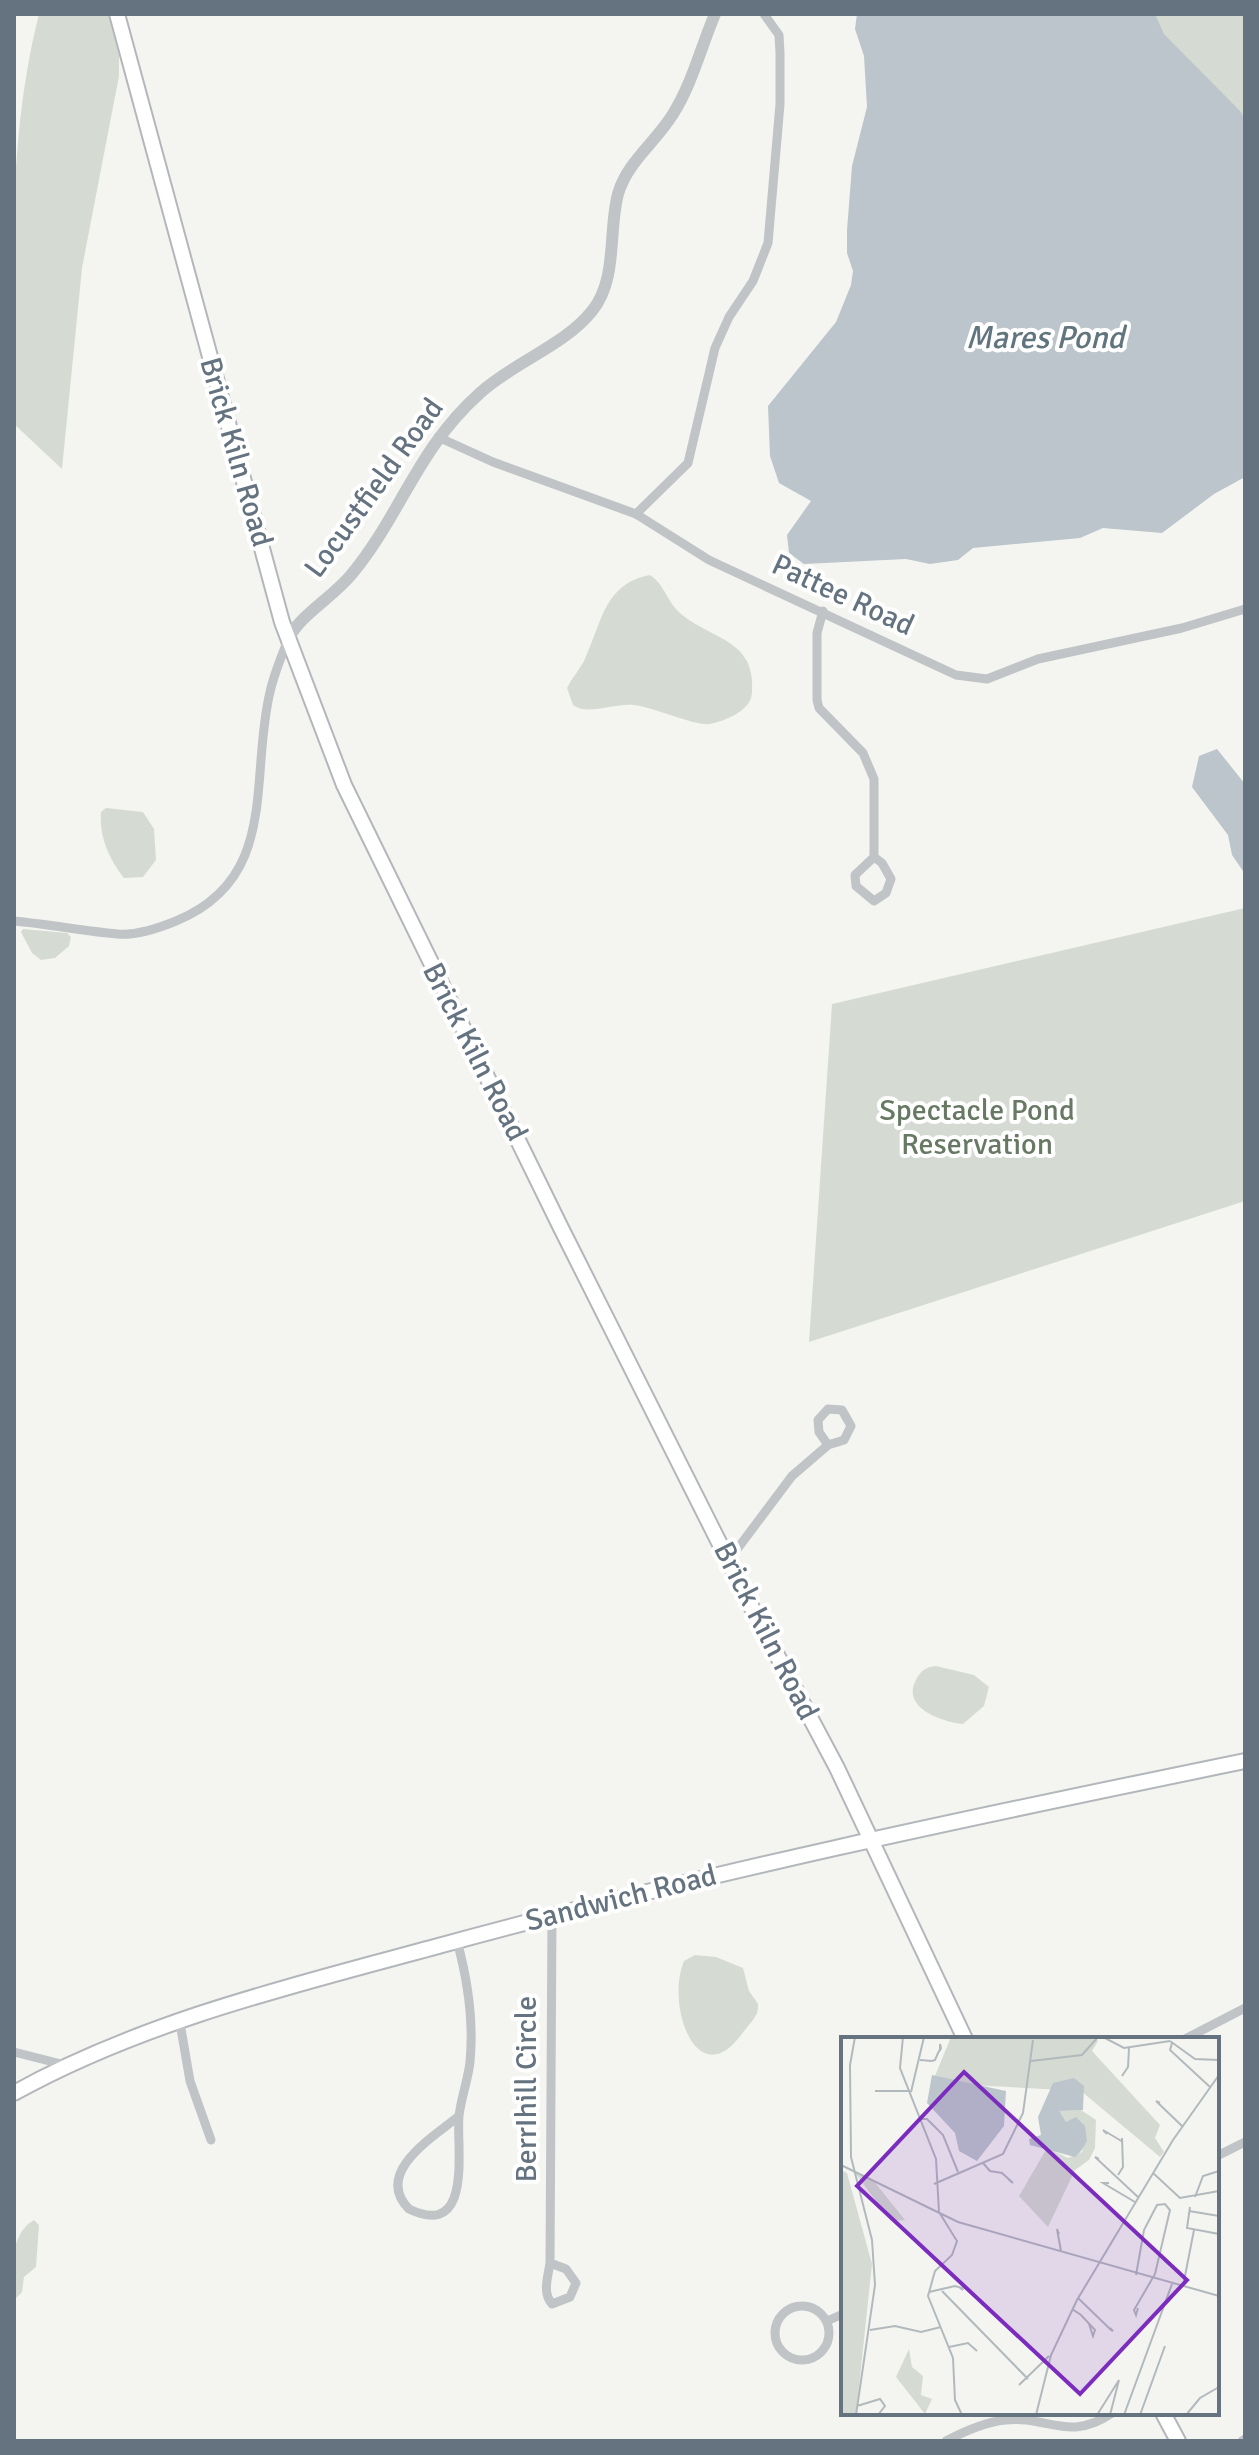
<svg xmlns="http://www.w3.org/2000/svg" width="1259" height="2455" font-family="Signika,sans-serif">
<style>
.green{fill:#d5dbd2}
.water{fill:#bbc5cb}
.lines{fill:none;stroke-linecap:round;stroke-linejoin:round}
.secondary-casing{stroke:#b3b7bb;stroke-width:18}
.minor{stroke:#c0c4c7;stroke-width:9}
.tertiary{stroke:#c0c4c7;stroke-width:12}
.secondary{stroke:#fff;stroke-width:14}
.labels{text-anchor:middle;dominant-baseline:central;stroke-width:8;stroke-linejoin:round;paint-order:stroke}
.street-label{font-size:30px;fill:#657381;stroke:#fff}
.park-label{font-size:30px;fill:#677863;stroke:#fff}
.water-label{font-size:32px;font-style:italic;fill:#60757e;stroke:#fff}
.inset-road{fill:none;stroke:#b2b9bd;stroke-width:2}
.view{fill:#7b2cbf;fill-opacity:0.15;stroke:#7b2cbf;stroke-width:4}
.inset-edge{fill:none;stroke:#657381;stroke-width:4}
</style>
<rect width="100%" height="100%" fill="#f4f5f1"/>
<!-- green -->
<g class="green">
<path d="M 39,14 L 108,14 L 119,55 L 119,76 L 82,268 L 62,469 L 14,424 C 14,287 5,148 39,14 Z"/>
<polygon points="1142,14 1245,14 1245,160"/>
<path d="M 650,575 C 665,585 667,602 680,613 C 711,640 757,639 752,693 C 751,711 725,721 710,724 C 694,726 654,707 633,705 C 615,703 586,716 573,705 L 567,688 C 572,678 579,670 584,661 C 602,624 603,584 650,575 Z"/>
<path d="M 106,808 L 143,812 L 154,829 L 156,860 L 143,877 L 124,878 C 109,859 99,837 101,812 Z"/>
<polygon points="1245,908 1245,1201 809,1342 832,1004"/>
<polygon points="23,929 67,933 71,937 69,946 55,958 41,960 32,953 21,932"/>
<path d="M 936,1666 L 974,1675 L 989,1687 L 984,1706 L 963,1724 C 941,1722 901,1707 916,1680 C 920,1671 926,1667 936,1666 Z"/>
<path d="M 695,1955 L 716,1957 L 743,1968 L 749,1991 L 758,2004 C 759,2016 751,2022 744,2031 C 698,2098 665,2006 684,1961 Z"/>
<path d="M 34,2220 L 39,2225 L 36,2267 L 24,2277 L 22,2292 L 15,2299 C 10,2276 9,2234 34,2220 Z"/>
</g>
<!-- water -->
<g class="water">
<polygon points="857,14 1155,14 1164,34 1240,111 1245,119 1245,477 1214,494 1162,533 1103,528 1080,538 973,548 958,560 930,564 906,559 804,564 789,553 787,535 811,501 779,483 770,456 768,406 836,322 851,285 853,271 847,253 847,230 852,166 867,107 864,56 855,29"/>
<polygon points="1217,749 1245,784 1245,874 1232,855 1228,835 1192,787 1199,756"/>
</g>
<g class="lines">
<defs>
<g id="secondary">
<polyline points="117,14 282,622 344,785 560,1226 752,1608 837,1768 965,2039"/>
<path d="M 14,2093 C 142,2022 290,1986 431,1948 C 700,1874 972,1817 1245,1761"/>
<polyline points="1163,2413 1178,2441"/>
</g>
</defs>
<!-- secondary casing -->
<use href="#secondary" class="secondary-casing"/>
<!-- minor -->
<g class="minor">
<polyline points="438,437 493,462 636,514 709,560 956,675 987,679 1038,659 1182,628 1245,609"/>
<polyline points="636,514 688,463 715,348 729,317 753,281 768,243 780,104 780,53 779,35 764,14"/>
<polyline points="823,611 817,633 817,700 819,708 863,753 874,779 874,857 882,863 891,879 886,893 874,901 856,886 855,875 874,857"/>
<path d="M 14,921 C 48,924 83,931 117,934 C 137,936 159,928 176,921 C 280,878 249,779 270,692 C 274,674 281,657 288,640"/>
<polyline points="729,1560 792,1476 828,1445 844,1440 851,1426 842,1410 828,1409 818,1420 819,1432 828,1445"/>
<path d="M 457,1941 C 468,1981 474,2020 470,2062 C 468,2080 461,2098 459,2116 C 456,2147 474,2240 409,2209 C 373,2173 433,2137 459,2116"/>
<polyline points="180,2023 190,2081 211,2140"/>
<polyline points="1185,2039 1245,2008"/>
<polyline points="14,2052 65,2065"/>
<polyline points="1217,2156 1245,2142"/>
<path d="M 550,2263 L 566,2269 L 576,2283 L 570,2297 L 552,2304 C 542,2293 548,2277 550,2263 L 552,1915"/>
<circle cx="802" cy="2333" r="27"/>
<polyline points="827,2321 843,2314"/>
<path d="M 946,2441 C 963,2432 986,2422 1005,2420 C 1047,2415 1068,2443 1112,2413"/>
<polyline points="1242,2441 1245,2439"/>
</g>
<!-- tertiary -->
<path class="tertiary" d="M 288,639 C 302,613 332,598 351,575 C 401,515 417,449 480,393 C 514,362 564,346 592,311 C 618,279 608,231 618,194 C 627,162 656,142 673,114 C 692,84 701,47 715,14"/>
<!-- secondary -->
<use href="#secondary" class="secondary"/>
</g>
<g class="labels">
<!-- street labels -->
<g class="street-label">
<text transform="translate(236 452) rotate(74)">Brick Kiln Road</text>
<text transform="translate(374 488) rotate(-54)">Locustfield Road</text>
<text transform="translate(843 595) rotate(25)">Pattee Road</text>
<text transform="translate(475 1052) rotate(63)">Brick Kiln Road</text>
<text transform="translate(766 1631) rotate(63)">Brick Kiln Road</text>
<text transform="translate(621 1898) rotate(-14)">Sandwich Road</text>
<text transform="translate(526 2089) rotate(-90)">BerrIhill Circle</text>
</g>
<!-- park labels -->
<g class="park-label">
<text x="977" y="1110">Spectacle Pond<tspan x="977" dy="34">Reservation</tspan></text>
</g>
<!-- water labels -->
<g class="water-label">
<text x="1045" y="337">Mares Pond</text>
</g>
</g>
<!-- overview -->
<g transform="translate(841 2037)">
<rect width="378" height="378" fill="#f4f5f1"/>
<path d="M 110,0 L 253,0 L 257,4 L 251,14 L 319,88 L 314,101 L 323,115 L 319,120 L 240,54 L 91,46 ZM 240,73 L 255,83 L 254,111 L 248,123 L 234,133 L 207,190 L 178,159 L 206,111 L 227,121 L 241,115 L 243,103 L 223,89 L 217,74 ZM 0,133 L 6,136 L 31,227 L 15,378 L 0,378 ZM 14,136 L 32,143 L 64,183 L 50,184 ZM 68,312 L 71,330 L 82,339 L 80,358 L 91,362 L 84,377 L 55,340 Z" fill="#d5dbd2"/>
<path d="M 91,38 L 165,54 L 163,89 L 136,124 L 118,114 L 114,96 L 86,66 ZM 233,41 L 243,49 L 242,73 L 218,74 L 225,85 L 235,80 L 244,89 L 246,104 L 240,114 L 234,120 L 189,108 L 188,102 L 200,98 L 197,80 L 212,46 Z" fill="#bbc5cb"/>
<path class="inset-road" d="M 14,0 L 9,28 L 10,120 L 31,203 L 34,248 L 15,378M 62,0 L 59,31 L 95,122 L 98,175 L 116,204 L 111,218 L 94,234 L 87,259 L 112,321 L 114,363 L 121,378M 262,0 L 283,11 L 329,4M 329,4 L 354,22 L 378,23M 331,6 L 329,13 L 369,50M 79,23 L 91,24 L 94,23 L 97,16 L 100,11 L 99,7 L 99,14M 190,24 L 241,18 L 257,0M 281,39 L 287,30 L 288,11M 34,54 L 69,54M 70,55 L 83,0M 319,66 L 315,64 L 341,89M 77,82 L 86,82 L 102,98 L 117,135M 266,97 L 262,93 L 282,105M 258,122 L 254,120 L 297,160M 142,126 L 149,134 L 161,136 L 172,146 L 168,143M 0,128 L 117,185 L 378,259M 312,136 L 339,161 L 378,154M 277,138 L 282,130 L 281,101M 268,146 L 262,146 L 294,165M 93,147 L 162,117 L 182,76 L 192,3M 354,160 L 362,139 L 378,134M 349,170 L 346,191 L 378,197M 348,174 L 378,179M 218,197 L 216,192 L 220,214M 295,238 L 303,193 L 316,168 L 324,167 L 329,173 L 314,237 L 293,273 L 295,278 L 297,271M 342,249 L 353,193M 101,254 L 187,342M 88,255 L 114,249 L 121,251 L 122,253 L 118,250M 237,261 L 270,293 L 272,294 L 269,291M 231,272 L 240,278 L 254,293 L 252,299 L 248,287M 29,293 L 54,289 L 80,295 L 100,290M 108,310 L 127,306 L 136,314M 178,348 L 208,319M 16,369 L 39,362 L 44,369 L 37,378M 195,378 L 210,318 L 236,263 L 332,103 L 378,38M 256,378 L 278,343 L 269,378M 283,378 L 331,247M 299,378 L 324,309M 345,378 L 359,361 L 378,350"/>
<path class="view" d="M 123,35 L 346,243 L 239,357 L 16,149 Z"/>
<rect width="378" height="378" class="inset-edge"/>
</g>
<!-- border -->
<rect width="1259" height="2455" fill="none" stroke="#657381" stroke-width="32"/>
</svg>
